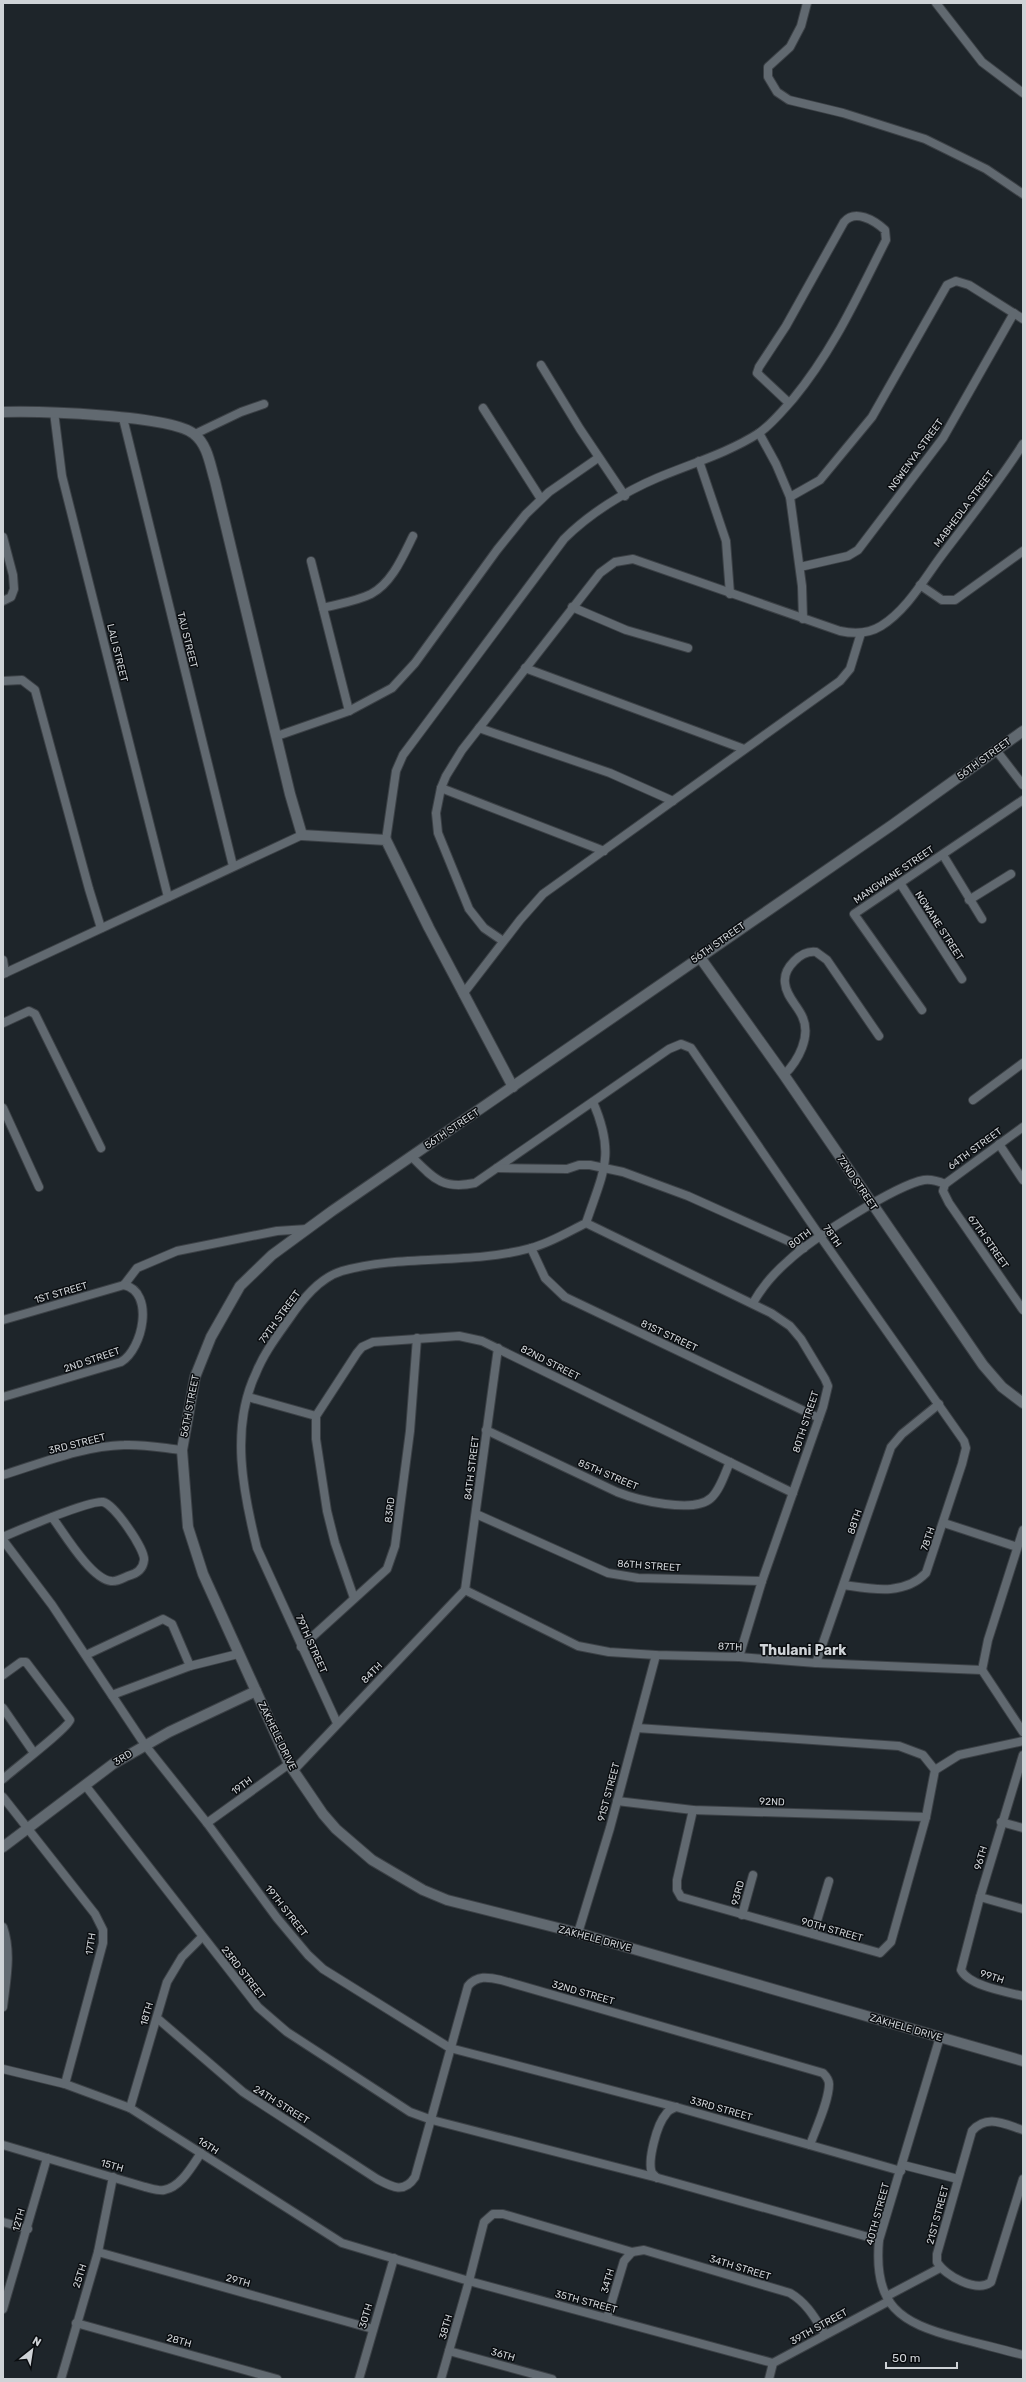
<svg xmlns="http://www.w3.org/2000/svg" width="1026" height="2382" font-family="Rubik,sans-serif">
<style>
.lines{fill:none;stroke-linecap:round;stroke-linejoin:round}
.street-casing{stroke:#3c4146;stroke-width:10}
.secondary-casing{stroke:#3c4146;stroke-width:12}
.street{stroke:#616970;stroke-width:8}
.secondary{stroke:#616970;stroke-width:10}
.labels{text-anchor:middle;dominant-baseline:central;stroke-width:3;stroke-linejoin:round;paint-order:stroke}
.street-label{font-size:10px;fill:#cfd3d7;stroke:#0a0d10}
.district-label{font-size:14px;font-weight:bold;fill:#cfd3d7;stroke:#0a0d10}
</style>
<rect width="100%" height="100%" fill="#1e252a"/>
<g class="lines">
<defs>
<g id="street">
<polyline points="807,3 801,26 790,47 768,67 768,77 777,92 789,100 843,113 925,139 986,169 1023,194"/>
<polyline points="936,3 982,62 1023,93"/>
<polyline points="541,365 580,429 625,496"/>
<polyline points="483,408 541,499"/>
<polyline points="54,412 62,476 168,897"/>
<polyline points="123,418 233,866"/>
<polyline points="759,433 776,464 790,497 802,586 803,619"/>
<polyline points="195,434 241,412 264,404"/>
<polyline points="699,461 726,541 730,594"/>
<polyline points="790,497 820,480 872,417 947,285 956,281 969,285 1023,319"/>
<polyline points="3,537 13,575 14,589 11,597 3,601"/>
<polyline points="311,561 349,711"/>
<polyline points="800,567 848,556 858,550 943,438 1014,313"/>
<polyline points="920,585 942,600 955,600 1023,551"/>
<polyline points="572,607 626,630 688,648"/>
<path d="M 323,608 C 338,604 357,601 371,594 C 392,583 403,556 413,536"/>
<polyline points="525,668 744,749"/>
<polyline points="3,681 22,680 35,690 89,889 101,928"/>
<polyline points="479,728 610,773 673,801"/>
<polyline points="277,736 349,711 392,688 415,663 497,550 526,514 549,492 598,458"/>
<polyline points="996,750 1023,785"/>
<polyline points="441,788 604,851"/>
<path d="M 386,840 L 396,771 L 403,755 L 564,539 C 589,514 624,492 657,478 C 690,464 728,453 759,433 C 772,424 783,410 793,399 C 833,351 858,295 886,240 L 885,230 C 874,220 855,209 844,222 L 786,326 L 759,367 L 757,373 L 789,403"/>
<polyline points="943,855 982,919"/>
<polyline points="900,883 962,979"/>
<polyline points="969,900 1011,874"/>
<path d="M 503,941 L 484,928 L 469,909 L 438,833 L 436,813 L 441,788 L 446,776 L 462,750 L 600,573 L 615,562 L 633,559 L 840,631 C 854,634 868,634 881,626 C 907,610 924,579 942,555 C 970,518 999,482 1023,444"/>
<polyline points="3,960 5,973"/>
<polyline points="3,974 302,835"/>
<polyline points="463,994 520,920 543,894 840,681 850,669 861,633"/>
<polyline points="922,1010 854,914 1023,800"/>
<polyline points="3,1023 29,1011 35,1014 101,1148"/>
<path d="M 784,1075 C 798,1061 812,1036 802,1016 C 797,1005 786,996 785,983 C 783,968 801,950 816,952 L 827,960 L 879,1036"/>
<polyline points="973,1100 1023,1063"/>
<polyline points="3,1108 39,1187"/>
<polyline points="999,1144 1023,1180"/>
<path d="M 411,1156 C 433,1178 442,1190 475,1183 L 669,1049 L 681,1044 L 691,1048 L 820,1236 L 964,1441 L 966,1448 L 962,1464 L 926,1573 C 904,1596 872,1589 844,1585"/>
<polyline points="497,1168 567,1169 579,1165 590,1165 623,1172 688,1196 804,1248"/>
<polyline points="945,1184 943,1191 949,1203 1023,1310"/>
<polyline points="945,1184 1023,1127"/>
<polyline points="586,1223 771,1313 790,1326 801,1339 825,1379 828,1386 823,1407 762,1581 739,1657"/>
<polyline points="531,1248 545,1278 565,1297 819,1418"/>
<polyline points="124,1285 137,1268 177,1251 277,1231 307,1229"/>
<path d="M 753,1303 C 762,1287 774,1273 788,1261 C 810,1240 896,1185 924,1180 C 932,1179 938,1181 945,1184"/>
<polyline points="3,1320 124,1285"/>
<path d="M 3,1397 L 121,1362 C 143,1349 155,1292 124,1285"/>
<polyline points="248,1397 316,1416"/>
<path d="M 486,1430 L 617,1492 C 637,1500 694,1514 711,1498 C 720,1490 725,1473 730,1462"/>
<path d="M 3,1475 C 42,1463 83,1446 124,1445 C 143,1444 163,1448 182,1450"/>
<polyline points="476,1514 608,1573 638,1578 762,1581"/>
<polyline points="944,1523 1017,1547"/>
<path d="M 3,1537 C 19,1530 90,1500 103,1502 C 114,1504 145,1549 144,1560 C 143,1570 136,1574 128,1576 C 123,1578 117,1582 111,1581 C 91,1579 64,1533 52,1517"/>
<polyline points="3,1540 52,1605 145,1745 207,1823 277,1918 308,1955 323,1969 450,2048 676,2107 901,2171"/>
<polyline points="465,1590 578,1646 609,1652 656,1655 739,1657 816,1663 982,1670"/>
<polyline points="465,1590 498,1348"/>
<polyline points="354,1598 335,1543 327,1511 316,1439 316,1416 357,1353 362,1347 373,1342 459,1336 482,1341 793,1493"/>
<polyline points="301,1647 387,1569 395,1546 410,1431 417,1338"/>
<polyline points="86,1655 163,1619 172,1624 190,1666"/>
<polyline points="816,1663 891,1447 902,1434 939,1404"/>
<polyline points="982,1670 988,1640 1023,1530"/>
<polyline points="982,1670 1023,1732"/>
<path d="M 3,1675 L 21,1662 L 26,1662 L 70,1720 C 69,1727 13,1770 3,1779"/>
<polyline points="112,1695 190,1666 238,1654"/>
<polyline points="3,1708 34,1753"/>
<path d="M 337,1723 L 257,1548 C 243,1492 230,1427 256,1373 C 264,1353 277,1336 289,1319 C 302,1300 319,1278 342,1271 C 402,1254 470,1265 531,1248 C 550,1243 568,1232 586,1223 C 603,1172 616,1155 593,1102"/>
<polyline points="637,1728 899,1746 923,1755 935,1770 926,1817 891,1942 880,1953 681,1897 677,1890 677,1880 693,1810"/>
<path d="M 1023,1755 L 980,1897 L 961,1970 C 969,1986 1007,1992 1023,1996"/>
<polyline points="935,1770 959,1755 1023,1741"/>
<polyline points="293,1771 465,1590"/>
<polyline points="85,1785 258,2007 287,2032 410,2112 432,2120 658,2178 879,2240"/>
<polyline points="3,1797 95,1914 103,1930 103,1943 65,2084"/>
<polyline points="617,1801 693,1810 926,1817"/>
<polyline points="1001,1822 1023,1828"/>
<polyline points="207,1823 289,1764"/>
<polyline points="980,1897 1023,1909"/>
<polyline points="742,1915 753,1875"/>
<path d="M 3,1927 C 12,1953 6,1980 3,2007"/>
<polyline points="578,1933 610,1828 656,1655"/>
<polyline points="813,1934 829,1881"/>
<path d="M 157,2018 L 243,2092 L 377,2179 C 392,2187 404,2194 415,2177 L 468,1986 C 477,1975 488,1977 501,1980 L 823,2073 C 826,2076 829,2079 829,2084 C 829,2101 816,2128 810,2145"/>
<path d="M 940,2037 L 879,2240 C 873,2306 900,2323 958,2338 C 980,2344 1001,2349 1023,2355"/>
<polyline points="3,2069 65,2084 130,2108 342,2243 469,2281 773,2363"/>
<polyline points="130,2108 167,1982 182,1957 202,1937"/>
<path d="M 1023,2130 C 1004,2124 987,2114 972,2131 L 937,2254 L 937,2262 C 945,2276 977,2293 991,2282 L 1023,2179"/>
<path d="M 3,2145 L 145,2187 C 150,2188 159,2191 164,2190 C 181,2187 192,2166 201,2153"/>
<polyline points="903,2165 958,2179"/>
<path d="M 657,2178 L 652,2173 C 647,2161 657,2124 666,2114 C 668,2110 672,2109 676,2107"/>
<polyline points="3,2222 28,2229"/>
<polyline points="98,2252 373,2329"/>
<polyline points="887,2296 940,2268"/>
<polyline points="3,2309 47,2158"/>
<path d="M 607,2318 L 624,2261 L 632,2252 L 644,2250 L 790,2293 C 807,2303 815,2318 825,2334"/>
<polyline points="76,2323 277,2379"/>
<polyline points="449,2351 552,2379"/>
<polyline points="61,2379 98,2252 113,2177"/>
<polyline points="359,2379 394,2258"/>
<polyline points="441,2379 469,2281 484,2222 493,2214 503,2214 632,2252"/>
<polyline points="769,2379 773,2363 889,2301"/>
</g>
<g id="secondary">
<path d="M 3,412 C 37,411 171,415 194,434 C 208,445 210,465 215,481 L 290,794 L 302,835 L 386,840 L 429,928 L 513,1087"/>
<polyline points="1023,731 892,825 332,1211 272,1255 240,1286 211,1337 195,1377 182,1450 188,1527 203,1574 289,1764 323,1814 336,1829 372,1860 423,1890 447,1900 578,1933 1023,2061"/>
<polyline points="699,956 784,1075 983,1365 1002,1387 1023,1403"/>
<polyline points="3,1847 113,1764 169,1732 256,1691"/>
</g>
</defs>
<!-- street casing -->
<use href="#street" class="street-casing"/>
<!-- secondary casing -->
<use href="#secondary" class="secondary-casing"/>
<!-- street -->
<use href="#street" class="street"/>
<!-- secondary -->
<use href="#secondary" class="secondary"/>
</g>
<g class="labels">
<!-- street labels -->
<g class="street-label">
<text transform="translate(916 455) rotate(-54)">NGWENYA STREET</text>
<text transform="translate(964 509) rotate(-53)">MABHEDLA STREET</text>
<text transform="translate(187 640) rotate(76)">TAU STREET</text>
<text transform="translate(117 653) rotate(76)">LALI STREET</text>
<text transform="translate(984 759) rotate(-36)">56TH STREET</text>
<text transform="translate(894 875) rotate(-34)">MANGWANE STREET</text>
<text transform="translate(939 926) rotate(57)">NGWANE STREET</text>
<text transform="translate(718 943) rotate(-35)">56TH STREET</text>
<text transform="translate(452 1129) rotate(-34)">56TH STREET</text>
<text transform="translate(975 1149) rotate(-36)">64TH STREET</text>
<text transform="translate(857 1183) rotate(56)">72ND STREET</text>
<text transform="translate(832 1236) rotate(55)">78TH</text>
<text transform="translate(800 1239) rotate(-37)">80TH</text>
<text transform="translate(988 1242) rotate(55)">67TH STREET</text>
<text transform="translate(61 1293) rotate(-16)">1ST STREET</text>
<text transform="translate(280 1317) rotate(-54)">79TH STREET</text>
<text transform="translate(669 1336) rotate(25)">81ST STREET</text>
<text transform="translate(92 1360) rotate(-19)">2ND STREET</text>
<text transform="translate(550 1363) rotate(27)">82ND STREET</text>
<text transform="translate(190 1406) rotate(-79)">56TH STREET</text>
<text transform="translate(806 1422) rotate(-72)">80TH STREET</text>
<text transform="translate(77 1444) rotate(-14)">3RD STREET</text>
<text transform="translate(472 1468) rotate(-83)">84TH STREET</text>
<text transform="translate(608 1475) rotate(23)">85TH STREET</text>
<text transform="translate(390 1510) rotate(-83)">83RD</text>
<text transform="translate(855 1522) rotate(-71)">88TH</text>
<text transform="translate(928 1539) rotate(-72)">78TH</text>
<text transform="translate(649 1566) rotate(4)">86TH STREET</text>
<text transform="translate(311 1644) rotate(66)">79TH STREET</text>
<text transform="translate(730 1647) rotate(2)">87TH</text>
<text transform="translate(372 1673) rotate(-45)">84TH</text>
<text transform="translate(277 1736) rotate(64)">ZAKHELE DRIVE</text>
<text transform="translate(123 1758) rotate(-32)">3RD</text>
<text transform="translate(242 1786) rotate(-36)">19TH</text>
<text transform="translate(609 1792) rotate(-75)">91ST STREET</text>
<text transform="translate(772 1802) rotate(2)">92ND</text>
<text transform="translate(981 1858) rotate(-74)">96TH</text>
<text transform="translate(738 1893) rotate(-75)">93RD</text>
<text transform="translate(286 1911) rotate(52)">19TH STREET</text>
<text transform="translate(832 1930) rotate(16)">90TH STREET</text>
<text transform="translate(595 1939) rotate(15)">ZAKHELE DRIVE</text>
<text transform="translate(91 1944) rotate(-81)">17TH</text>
<text transform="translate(243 1973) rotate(52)">23RD STREET</text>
<text transform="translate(992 1977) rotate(18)">99TH</text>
<text transform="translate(583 1993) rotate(16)">32ND STREET</text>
<text transform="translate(147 2014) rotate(-74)">18TH</text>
<text transform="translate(906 2028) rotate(16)">ZAKHELE DRIVE</text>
<text transform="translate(281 2105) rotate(32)">24TH STREET</text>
<text transform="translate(721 2109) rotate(16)">33RD STREET</text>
<text transform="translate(208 2146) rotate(33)">16TH</text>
<text transform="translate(112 2166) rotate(16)">15TH</text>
<text transform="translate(878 2214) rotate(-75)">40TH STREET</text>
<text transform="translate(938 2215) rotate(-75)">21ST STREET</text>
<text transform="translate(19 2220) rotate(-74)">12TH</text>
<text transform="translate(740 2268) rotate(17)">34TH STREET</text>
<text transform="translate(80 2276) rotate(-73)">25TH</text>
<text transform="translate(238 2281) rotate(16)">29TH</text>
<text transform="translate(608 2281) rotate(-74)">34TH</text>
<text transform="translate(586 2302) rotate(15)">35TH STREET</text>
<text transform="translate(366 2316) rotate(-74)">30TH</text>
<text transform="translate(446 2327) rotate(-74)">38TH</text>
<text transform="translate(819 2327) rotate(-29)">39TH STREET</text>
<text transform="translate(179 2341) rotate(16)">28TH</text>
<text transform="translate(503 2355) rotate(16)">36TH</text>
</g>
<!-- district labels -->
<g class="district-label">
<text x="803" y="1650">Thulani Park</text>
</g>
</g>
<!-- border -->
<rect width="1026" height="2382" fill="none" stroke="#cfd3d7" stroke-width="8"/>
<!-- north arrow -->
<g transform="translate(32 2350) rotate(30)" stroke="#0a0d10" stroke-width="3" paint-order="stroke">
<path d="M0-3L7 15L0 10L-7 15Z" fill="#cfd3d7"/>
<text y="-6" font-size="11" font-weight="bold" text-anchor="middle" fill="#cfd3d7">N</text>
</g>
<!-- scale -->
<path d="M886 2362v6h71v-6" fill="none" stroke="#cfd3d7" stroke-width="2"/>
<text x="892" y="2362" font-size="12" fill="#cfd3d7" stroke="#0a0d10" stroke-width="3" paint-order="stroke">50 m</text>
</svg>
